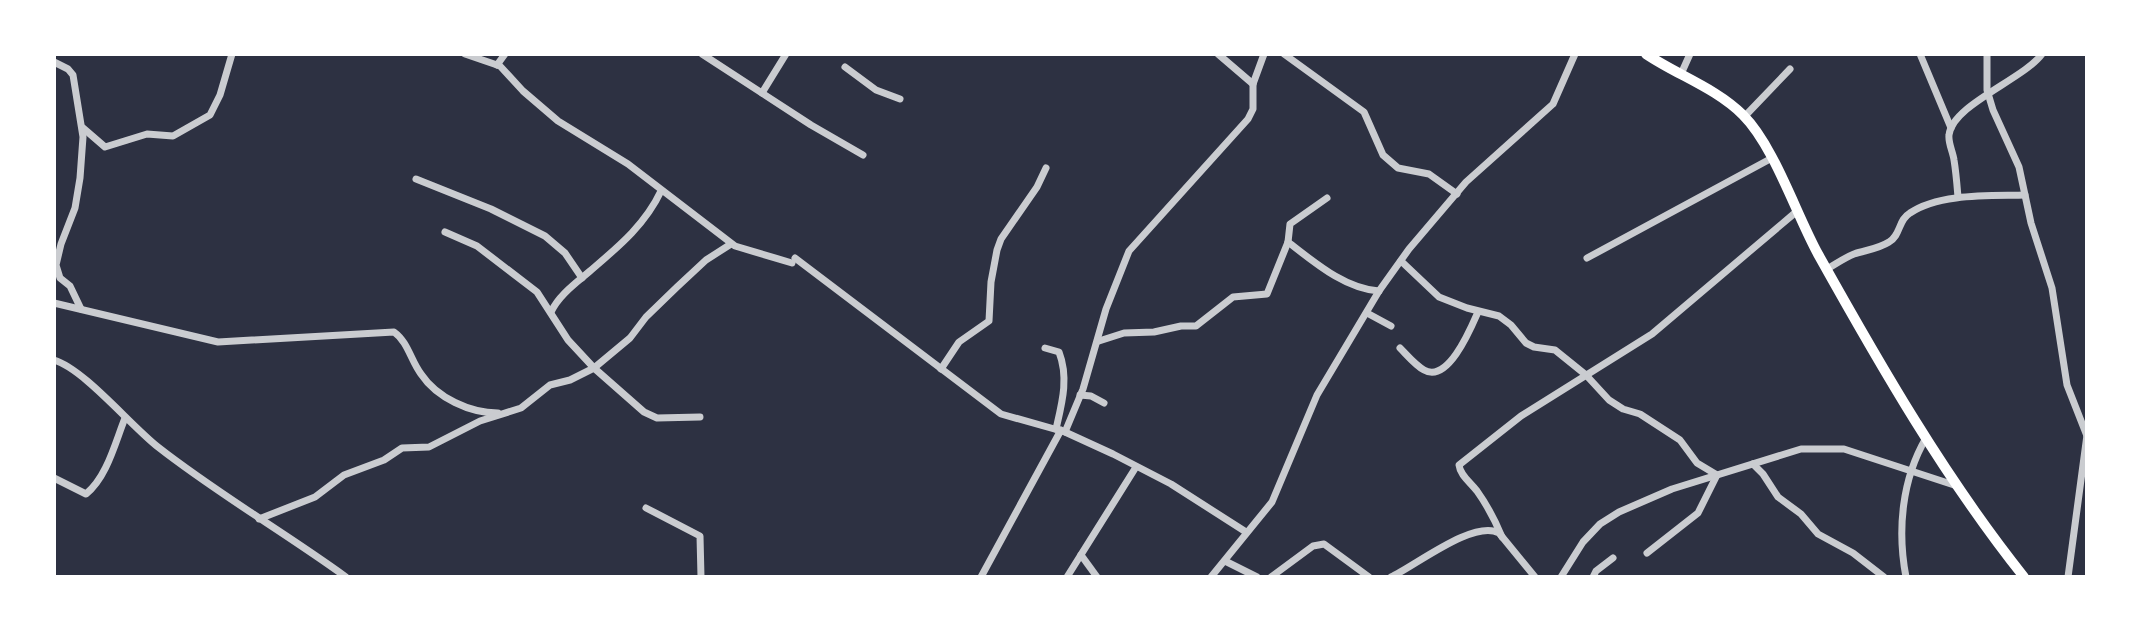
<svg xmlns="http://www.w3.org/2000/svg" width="2141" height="631" font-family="'Noto Sans',sans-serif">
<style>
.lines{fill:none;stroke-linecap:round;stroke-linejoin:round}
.minor{stroke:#caccd0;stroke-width:7}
.secondary{stroke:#fff;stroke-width:10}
</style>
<rect width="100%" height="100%" fill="#2d3142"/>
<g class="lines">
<!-- minor -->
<g class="minor">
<polyline points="465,54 500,66 523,91 558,121 628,164 735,246 792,263"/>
<polyline points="702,54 811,125 863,155"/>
<polyline points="1218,54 1253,84"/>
<polyline points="1284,54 1364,112 1383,155 1398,168 1429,174 1457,194"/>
<polyline points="1920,54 1951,128"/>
<polyline points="1987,54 1987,90 1993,110 2019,167 2031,223 2052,288 2067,385 2087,436"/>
<polyline points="54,62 68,69 73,75 83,137 80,178 75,208 61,244 56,265 60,278 70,286 81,309"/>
<polyline points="497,65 505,54"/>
<polyline points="845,67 876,90 900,99"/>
<polyline points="1681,74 1690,54"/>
<polyline points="762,93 786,54"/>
<polyline points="1745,116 1790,69"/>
<polyline points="83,128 105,147 147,134 173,136 210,115 220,95 232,54"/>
<polyline points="416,179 491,209 545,236 565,253 582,278"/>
<path d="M 1958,197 C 1957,185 1956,172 1954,160 C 1953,152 1948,143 1949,135 C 1952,105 2024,79 2042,54"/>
<polyline points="445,232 477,246 537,292 568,340 594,368 644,412 657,418 700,417"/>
<path d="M 1288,242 C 1314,262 1345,289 1379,291"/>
<polyline points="795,258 1001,414 1065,432 1113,454 1171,484 1246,532"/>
<polyline points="1587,258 1772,158"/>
<polyline points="1401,261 1439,297 1467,308 1499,316 1511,325 1526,343 1534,347 1555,350 1586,375 1609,400 1623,409 1640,414 1680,440 1697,463 1717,475 1698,513 1647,553"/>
<path d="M 1827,269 C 1836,264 1844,258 1854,254 C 1866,250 1878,249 1889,242 C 1901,235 1898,220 1910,213 C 1939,193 1991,196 2025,195"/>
<path d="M 54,303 L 218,342 L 394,332 C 408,342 411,361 421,374 C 437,398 470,413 498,413"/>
<path d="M 551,312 C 559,295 576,283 590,271 C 618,247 645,225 661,191"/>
<polyline points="1367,313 1391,326"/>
<polyline points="1099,341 1124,333 1154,332 1181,326 1196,326 1233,297 1267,294 1288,242 1290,224 1327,198"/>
<path d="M 1045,348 L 1059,352 C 1069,378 1062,403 1056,429"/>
<path d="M 1400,348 C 1407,355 1415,365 1424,370 C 1448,384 1471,328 1478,312"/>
<path d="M 54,360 C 84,369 130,425 158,447 C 218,494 284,532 346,577"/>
<polyline points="941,369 959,342 989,321 991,282 997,250 1001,239 1037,187 1046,168"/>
<polyline points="1080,395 1091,396 1104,403"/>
<polyline points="1065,432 1083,389 1106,309 1129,251 1248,119 1253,109 1253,84 1264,54"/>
<polyline points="1753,464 1763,474 1778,497 1801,514 1818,534 1853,553 1884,577"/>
<path d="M 54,478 L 86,494 C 107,477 115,443 125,418"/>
<polyline points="646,508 700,536 701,577"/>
<polyline points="259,519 315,497 344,475 384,460 402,448 429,447 480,421 521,408 550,385 570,380 594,368 630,338 646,317 677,287 706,260 731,244"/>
<path d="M 1502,537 C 1495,520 1487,505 1477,491 C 1470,482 1460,475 1459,465 L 1521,416 L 1652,334 L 1796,212"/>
<polyline points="1081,555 1097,577"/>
<polyline points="1225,561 1257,577"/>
<polyline points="981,577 1061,430"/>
<polyline points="1067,577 1136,467"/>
<polyline points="1211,577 1272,502 1317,395 1379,291 1409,249 1466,182 1553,104 1575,54"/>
<polyline points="1271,577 1313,546 1324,544 1369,577"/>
<path d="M 1391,577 C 1415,566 1474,519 1499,533 L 1535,577"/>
<polyline points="1561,577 1583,542 1600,524 1619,512 1672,489 1801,449 1844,449 1954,485"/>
<polyline points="1593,577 1596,571 1613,558"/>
<path d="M 1906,577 C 1897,530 1902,479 1926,438"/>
<polyline points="2068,577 2087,435"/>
</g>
<!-- secondary -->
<path class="secondary" d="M 1646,54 C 1677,75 1716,88 1743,115 C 1774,146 1796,214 1818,254 C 1880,365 1945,478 2024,577"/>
</g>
<!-- border -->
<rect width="2141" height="631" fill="none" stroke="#ffffff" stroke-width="112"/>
</svg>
